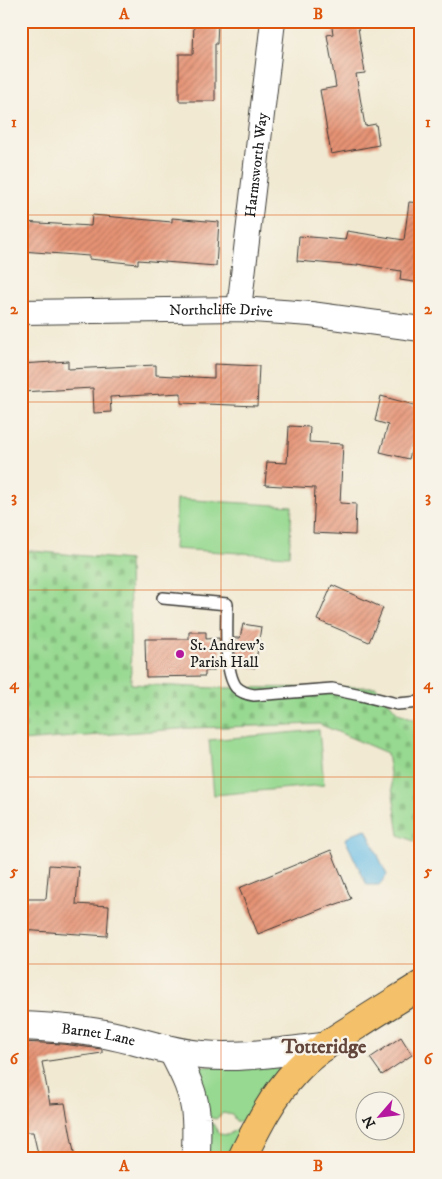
<svg xmlns="http://www.w3.org/2000/svg" width="442" height="1179" font-family="'IM FELL DW Pica',serif">
<style>
.grass{fill:#97d991;stroke:#5a7a56}
.cemetery{fill:url(#cemetery-stones);stroke:#5a7a56}
.water{fill:#6abee6;stroke:#436d81}
.building{fill:url(#building-hatch)}
.lines{fill:none;stroke-linecap:round;stroke-linejoin:round}
.service-casing{stroke:#3c3b37;stroke-width:14}
.minor-casing{stroke:#3c3b37;stroke-width:26}
.tertiary-casing{stroke:#3c3b37;stroke-width:30}
.primary-casing{stroke:#3c3b37;stroke-width:30}
.service{stroke:#fff;stroke-width:11}
.minor{stroke:#fff;stroke-width:24}
.tertiary{stroke:#fff;stroke-width:28}
.primary{stroke:#f4c16b;stroke-width:28}
.grid{fill:none;stroke:#de560d;stroke-width:1;stroke-opacity:0.55}
.poi-dot{fill:#b5179e;stroke:#f7f3e8;stroke-width:2}
.labels{text-anchor:middle;dominant-baseline:central;stroke-width:4.5;stroke-linejoin:round;paint-order:stroke}
.street-label{font-size:15px;fill:#1c1c1c;stroke:#f7f3e8}
.poi-label{font-size:15px;fill:#1c1c1c;stroke:#f7f3e8;text-anchor:start}
.district-label{font-size:20px;font-weight:bold;fill:#63463b;stroke:#f7f3e8}
.neatline{fill:none;stroke:#de560d;stroke-width:2}
.grid-label{font-size:16px;text-anchor:middle;font-weight:bold;fill:#de560d}
</style>
<defs>
<pattern id="cemetery-stones" width="16" height="16" patternUnits="userSpaceOnUse" patternTransform="scale(1.25)"><rect width="16" height="16" fill="#97d991"/><path d="M2 7V4a2 2 0 0 1 4 0v3zM10 15v-3a2 2 0 0 1 4 0v3z" fill="#82ba7c"/></pattern>
<pattern id="building-hatch" width="6" height="6" patternUnits="userSpaceOnUse" patternTransform="scale(1.25)"><rect width="6" height="6" fill="#e69375"/><path d="M-1 1l2-2M0 6l6-6M5 7l2-2" fill="none" stroke="#ba775f"/></pattern>
</defs>
<rect width="100%" height="100%" fill="#f7f3e8"/>
<filter id="ink" filterUnits="userSpaceOnUse"><feTurbulence type="fractalNoise" baseFrequency=".02" numOctaves="2"/><feDisplacementMap in="SourceGraphic" scale="10" xChannelSelector="R" yChannelSelector="G"/><feConvolveMatrix kernelMatrix="1 2 1 2 8 2 1 2 1" color-interpolation-filters="sRGB"/></filter>
<filter id="wash" filterUnits="userSpaceOnUse"><feTurbulence type="fractalNoise" baseFrequency=".0096" numOctaves="4" result="noise"/><feDisplacementMap in="SourceGraphic" scale="20" xChannelSelector="R" yChannelSelector="G"/><feGaussianBlur stdDeviation="1.12" result="paint"/><feColorMatrix in="noise" values="0 0 0 0 0 0 0 0 0 0 0 0 0 0 0 0 0 1.4 0 .05"/><feComposite in="paint" operator="in"/></filter>
<g filter="url(#wash)">
<rect width="100%" height="100%" fill="#f1e9d1"/>
<!-- grass -->
<g class="grass">
<polygon points="177,499 292,506 289,556 174,549"/>
<polygon points="319,730 324,785 214,795 209,740"/>
<polygon points="285,1062 268,1083 246,1124 236,1121 232,1115 223,1113 216,1119 204,1116 197,1070 199,1067"/>
<polygon points="205,1123 213,1124 219,1134 228,1135 237,1129 244,1130 230,1158 204,1158"/>
</g>
<!-- cemetery -->
<polygon class="cemetery" points="21,550 129,560 131,684 215,688 376,687 398,713 417,720 421,719 421,844 399,835 387,753 319,724 191,728 21,741"/>
<!-- water -->
<polygon class="water" points="366,829 387,875 379,885 367,885 345,839 357,832"/>
<g id="blocks">
<!-- building -->
<g class="building">
<polygon points="194,21 218,21 217,44 215,44 215,101 179,101 179,54 193,54"/>
<polygon points="331,21 357,21 365,73 356,74 365,126 376,124 379,145 331,154 320,90 336,87 327,35 333,34"/>
<polygon points="409,202 421,203 421,283 400,280 401,271 357,264 357,266 297,261 299,236 345,240 347,231 404,240"/>
<polygon points="92,215 172,222 172,218 219,222 216,266 138,260 138,264 89,259 89,256 21,251 21,222 91,226"/>
<polygon points="68,361 68,369 156,365 156,375 214,378 214,364 259,366 257,406 181,403 181,393 110,397 111,412 94,413 93,388 21,392 21,364"/>
<polygon points="381,396 421,407 421,432 416,431 409,459 380,452 388,425 375,421"/>
<polygon points="289,426 310,427 309,442 343,444 340,503 356,504 355,535 313,533 315,488 265,485 267,462 287,463"/>
<polygon points="332,585 383,608 369,642 317,620"/>
<polygon points="243,624 261,627 255,668 236,665 234,638 240,638"/>
<polygon points="189,632 206,632 206,639 219,638 221,662 214,661 214,671 205,671 205,676 146,677 145,639 189,639"/>
<polygon points="331,850 351,899 334,905 334,904 258,934 239,888"/>
<polygon points="49,865 79,867 76,904 109,906 107,936 21,930 21,899 46,899"/>
<polygon points="401,1037 412,1055 382,1075 370,1058"/>
<polygon points="21,1042 62,1044 102,1049 102,1053 42,1062 50,1104 65,1103 75,1158 39,1158 33,1132 21,1132"/>
</g>
</g>
</g>
<g filter="url(#ink)">
<use href="#blocks" fill-opacity="0" stroke="#3c3b37" stroke-width="1"/>
<g class="lines">
<defs>
<path id="service" d="M 163,598 L 227,604 C 227,625 224,671 236,687 C 241,692 246,694 254,695 L 332,689 L 361,695 L 397,704 L 421,702"/>
<g id="minor">
<path id="s1" d="M 239,309 L 273,21"/>
<path id="s2" d="M 21,312 L 239,309 L 311,314 L 421,329"/>
</g>
<g id="tertiary">
<path id="s3" d="M 21,1026 C 49,1027 77,1029 105,1034 C 138,1040 169,1053 202,1055 C 242,1059 284,1051 324,1047"/>
<path d="M 173,1052 C 184,1073 195,1094 196,1118 C 197,1131 196,1145 196,1158"/>
</g>
<path id="primary" d="M 242,1158 C 257,1127 273,1095 297,1070 C 314,1052 335,1039 356,1026 C 377,1012 399,999 421,985"/>
</defs>
<!-- service casing -->
<use href="#service" class="service-casing"/>
<!-- minor casing -->
<use href="#minor" class="minor-casing"/>
<!-- tertiary casing -->
<use href="#tertiary" class="tertiary-casing"/>
<!-- primary casing -->
<use href="#primary" class="primary-casing"/>
<!-- service -->
<use href="#service" class="service"/>
<!-- minor -->
<use href="#minor" class="minor"/>
<!-- tertiary -->
<use href="#tertiary" class="tertiary"/>
<!-- primary -->
<use href="#primary" class="primary"/>
</g>
</g>
<!-- grid -->
<path class="grid" d="M 221,21 L 221,1158M 21,215 L 421,215M 21,402 L 421,402M 21,590 L 421,590M 21,777 L 421,777M 21,964 L 421,964"/>
<!-- markers -->
<circle class="poi-dot" cx="180" cy="654" r="5"/>
<g class="labels">
<!-- street labels -->
<g class="street-label">
<text stroke="none"><textPath href="#s1" startOffset="145">Harmsworth Way</textPath></text>
<text stroke="none"><textPath href="#s2" startOffset="200">Northcliffe Drive</textPath></text>
<text stroke="none"><textPath href="#s3" startOffset="78">Barnet Lane</textPath></text>
</g>
<!-- poi labels -->
<g class="poi-label">
<text x="190" y="645">St. Andrew's<tspan x="190" dy="17">Parish Hall</tspan></text>
</g>
<!-- district labels -->
<g class="district-label">
<text x="324" y="1047">Totteridge</text>
</g>
</g>
<!-- margin -->
<rect width="442" height="1179" fill="none" stroke="#f7f3e8" stroke-width="55"/>
<!-- north arrow -->
<g transform="translate(380 1116) rotate(242)"><circle r="24" fill="#f7f3e8" stroke="#9f9d96"/>
<path d="M0-4L9 19L0 12L-9 19Z" fill="#b5179e"/>
<text y="-8" font-size="14" font-weight="bold" text-anchor="middle" fill="#1c1c1c">N</text>
</g>
<rect x="28" y="28" width="386" height="1124" class="neatline"/>
<g class="grid-label">
<text x="124" y="19">A</text>
<text x="318" y="19">B</text>
<text x="14" y="127">1</text>
<text x="428" y="127">1</text>
<text x="14" y="314">2</text>
<text x="428" y="314">2</text>
<text x="14" y="502">3</text>
<text x="428" y="502">3</text>
<text x="14" y="689">4</text>
<text x="428" y="689">4</text>
<text x="14" y="876">5</text>
<text x="428" y="876">5</text>
<text x="14" y="1064">6</text>
<text x="428" y="1064">6</text>
<text x="124" y="1171">A</text>
<text x="318" y="1171">B</text>
</g>
</svg>
